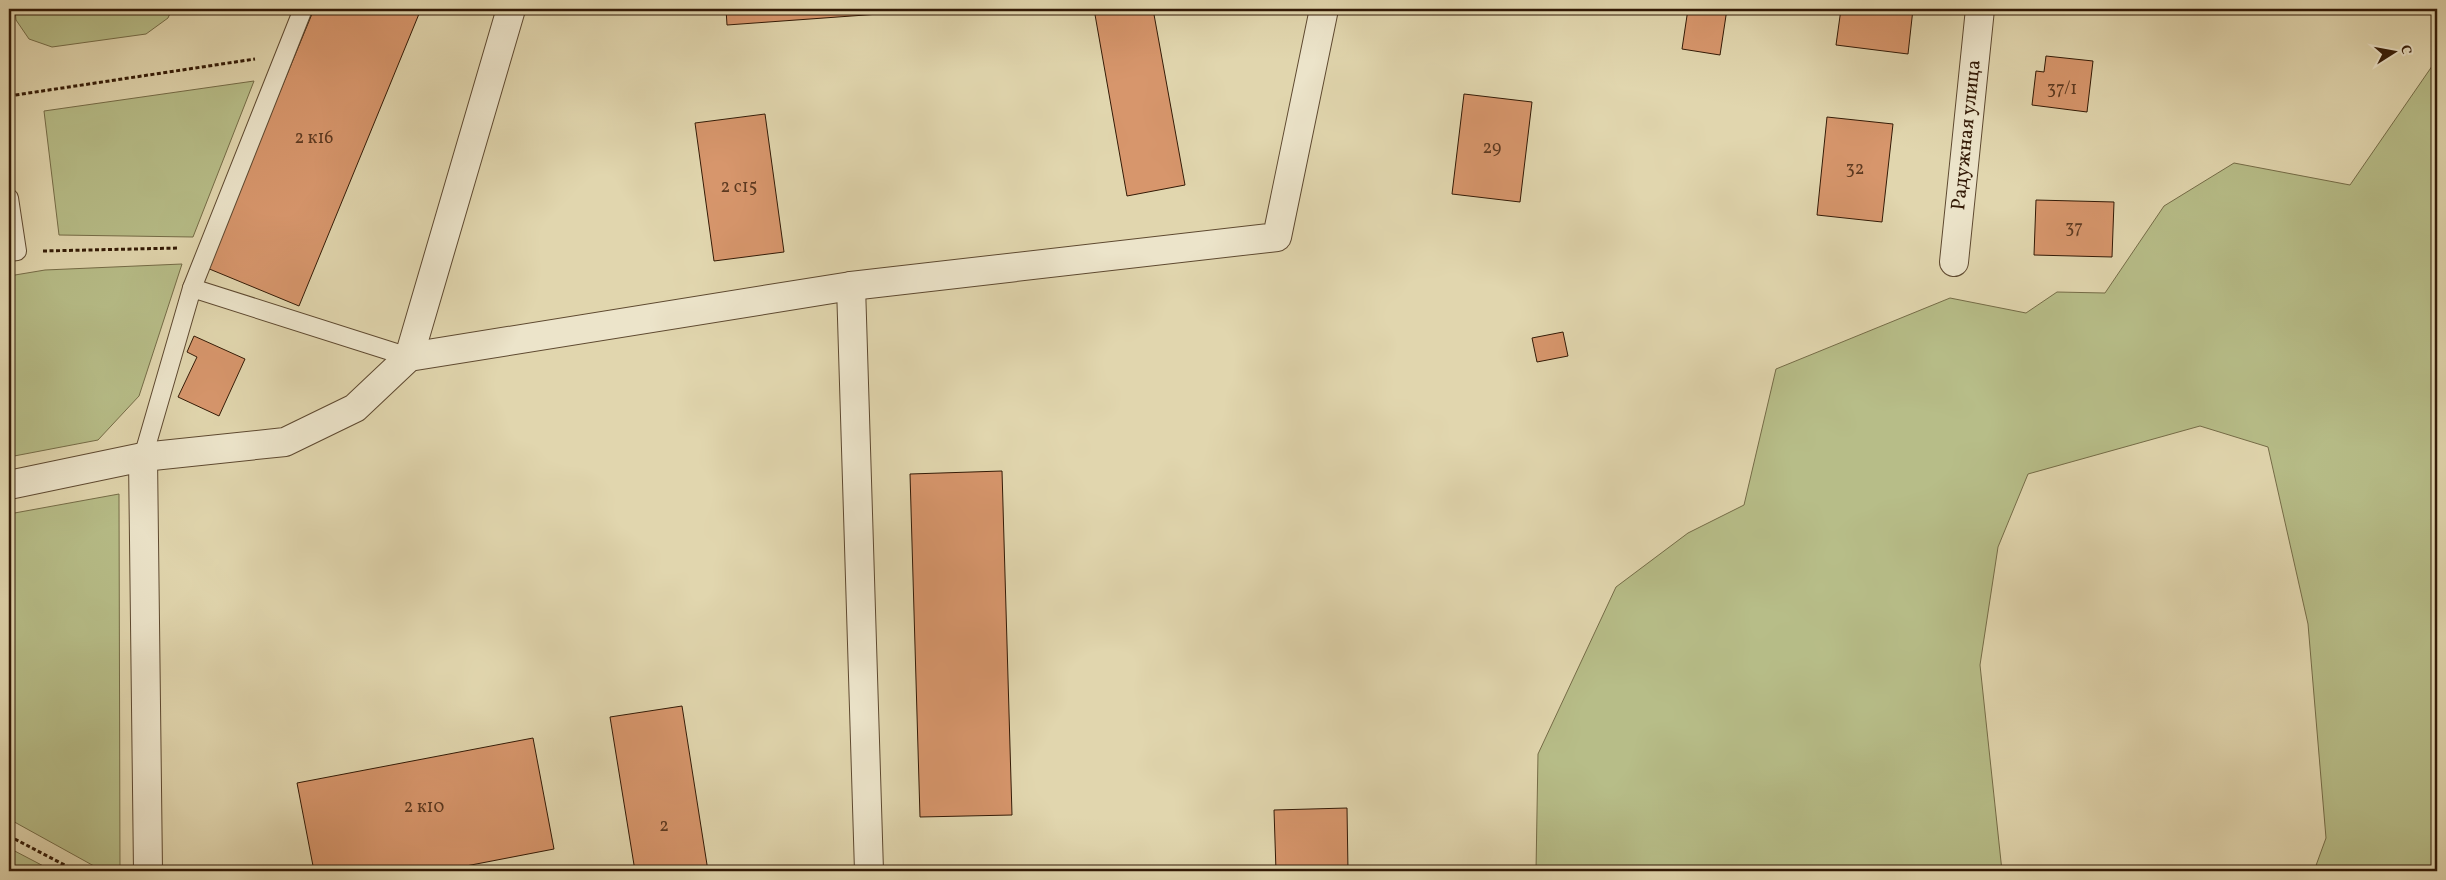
<svg xmlns="http://www.w3.org/2000/svg" width="2446" height="880" font-family="Vollkorn,serif">
<style>
.green{fill:#b7bd88;stroke:#756c47}
.building{fill:#d7966c;stroke:#331a06}
.lines{fill:none;stroke-linecap:round;stroke-linejoin:round}
.lane-casing{stroke:#5e4930;stroke-width:20}
.street-casing{stroke:#5e4930;stroke-width:30}
.path{stroke:#331a06;stroke-width:3;stroke-dasharray:4 2.5;stroke-linecap:butt}
.lane{stroke:#ece4ca;stroke-width:18}
.street{stroke:#ece4ca;stroke-width:28}
.labels{text-anchor:middle;dominant-baseline:central;stroke-width:4;stroke-linejoin:round;paint-order:stroke}
.number-label{font-size:18px;fill:#5c3920}
.street-label{font-size:20px;fill:#331a06;stroke:#ece4ca}
</style>
<rect width="100%" height="100%" fill="#e1d6ae"/>
<filter id="stains"><feTurbulence type="fractalNoise" baseFrequency=".004" numOctaves="4"/><feColorMatrix values="0 0 0 0 .2 0 0 0 0 .09 0 0 0 0 .02 0 0 0 .5 -.17"/></filter>
<radialGradient id="worn" r=".72"><stop offset=".6" stop-color="#630" stop-opacity="0"/><stop offset="1" stop-color="#630" stop-opacity=".3"/></radialGradient>
<!-- green -->
<g class="green">
<polygon points="15,9 172,9 168,18 146,34 52,47 29,39 16,20"/>
<polygon points="2437,59 2437,871 2314,871 2326,838 2308,624 2268,447 2200,426 2028,474 1998,547 1980,665 2002,871 1536,871 1538,754 1616,587 1688,533 1744,505 1776,369 1950,298 2026,313 2057,292 2105,293 2164,206 2234,163 2350,185"/>
<polygon points="254,81 193,237 59,235 44,111"/>
<polygon points="182,264 139,396 98,440 9,457 9,276 45,270"/>
<polygon points="119,494 120,868 103,871 9,819 9,514"/>
<polygon points="9,848 53,871 9,871"/>
</g>
<!-- building -->
<g class="building">
<polygon points="314,9 421,9 299,306 207,268"/>
<polygon points="726,9 907,9 907,12 727,25"/>
<polygon points="1094,9 1153,9 1185,185 1127,196"/>
<polygon points="1688,9 1727,9 1720,55 1682,49"/>
<polygon points="1841,9 1913,9 1908,54 1836,45"/>
<polygon points="2046,56 2093,61 2087,112 2032,105 2036,71 2044,72"/>
<polygon points="1464,94 1532,102 1520,202 1452,194"/>
<polygon points="765,114 784,252 714,261 695,123"/>
<polygon points="1827,117 1893,124 1882,222 1817,215"/>
<polygon points="2036,200 2114,202 2112,257 2034,255"/>
<polygon points="1563,332 1568,356 1537,362 1532,338"/>
<polygon points="194,336 245,359 219,416 178,397 197,357 187,352"/>
<polygon points="1002,471 1012,815 920,817 910,474"/>
<polygon points="682,706 708,871 635,871 610,717"/>
<polygon points="533,738 554,849 440,871 314,871 297,783"/>
<polygon points="1347,808 1348,871 1276,871 1274,810"/>
</g>
<g class="lines">
<defs>
<g id="lane">
<polyline points="9,198 17,251 9,252"/>
<polyline points="192,288 303,9"/>
<polyline points="143,457 192,288 409,357"/>
</g>
<g id="street">
<polyline points="1954,262 1980,9"/>
<polyline points="851,286 869,871"/>
<polyline points="409,357 851,286 1277,237 1324,9"/>
<polyline points="143,457 148,871"/>
<polyline points="9,485 143,457 285,442 355,408 409,357 511,9"/>
</g>
</defs>
<!-- lane casing -->
<use href="#lane" class="lane-casing"/>
<!-- street casing -->
<use href="#street" class="street-casing"/>
<!-- path -->
<g class="path">
<polyline points="9,96 255,59"/>
<polyline points="43,251 179,248"/>
<polyline points="9,836 76,871"/>
</g>
<!-- lane -->
<use href="#lane" class="lane"/>
<!-- street -->
<use href="#street" class="street"/>
</g>
<g class="labels">
<!-- number labels -->
<g class="number-label">
<text x="2062" y="89">37/1</text>
<text x="314" y="138">2 к16</text>
<text x="1492" y="148">29</text>
<text x="1855" y="169">32</text>
<text x="739" y="187">2 с15</text>
<text x="2074" y="228">37</text>
<text x="424" y="807">2 к10</text>
<text x="664" y="826">2</text>
</g>
<!-- street labels -->
<g class="street-label">
<text transform="translate(1967 135) rotate(-84)">Радужная улица</text>
</g>
</g>
<!-- margin -->
<rect width="2446" height="880" fill="none" stroke="#e1d6ae" stroke-width="30"/>
<rect x="10" y="10" width="2426" height="860" fill="none" stroke="#331a06" stroke-width="2.5"/>
<rect x="15" y="15" width="2416" height="850" fill="none" stroke="#331a06"/>
<!-- north arrow -->
<g transform="translate(2394 52) rotate(79)" stroke="#ece4ca" stroke-width="4" paint-order="stroke">
<path d="M0-4L9 19L0 12L-9 19Z" fill="#331a06"/>
<text y="-8" font-size="14" font-weight="bold" text-anchor="middle" fill="#331a06">С</text>
</g>
<rect width="100%" height="100%" filter="url(#stains)"/>
<rect width="100%" height="100%" fill="url(#worn)"/>
</svg>
